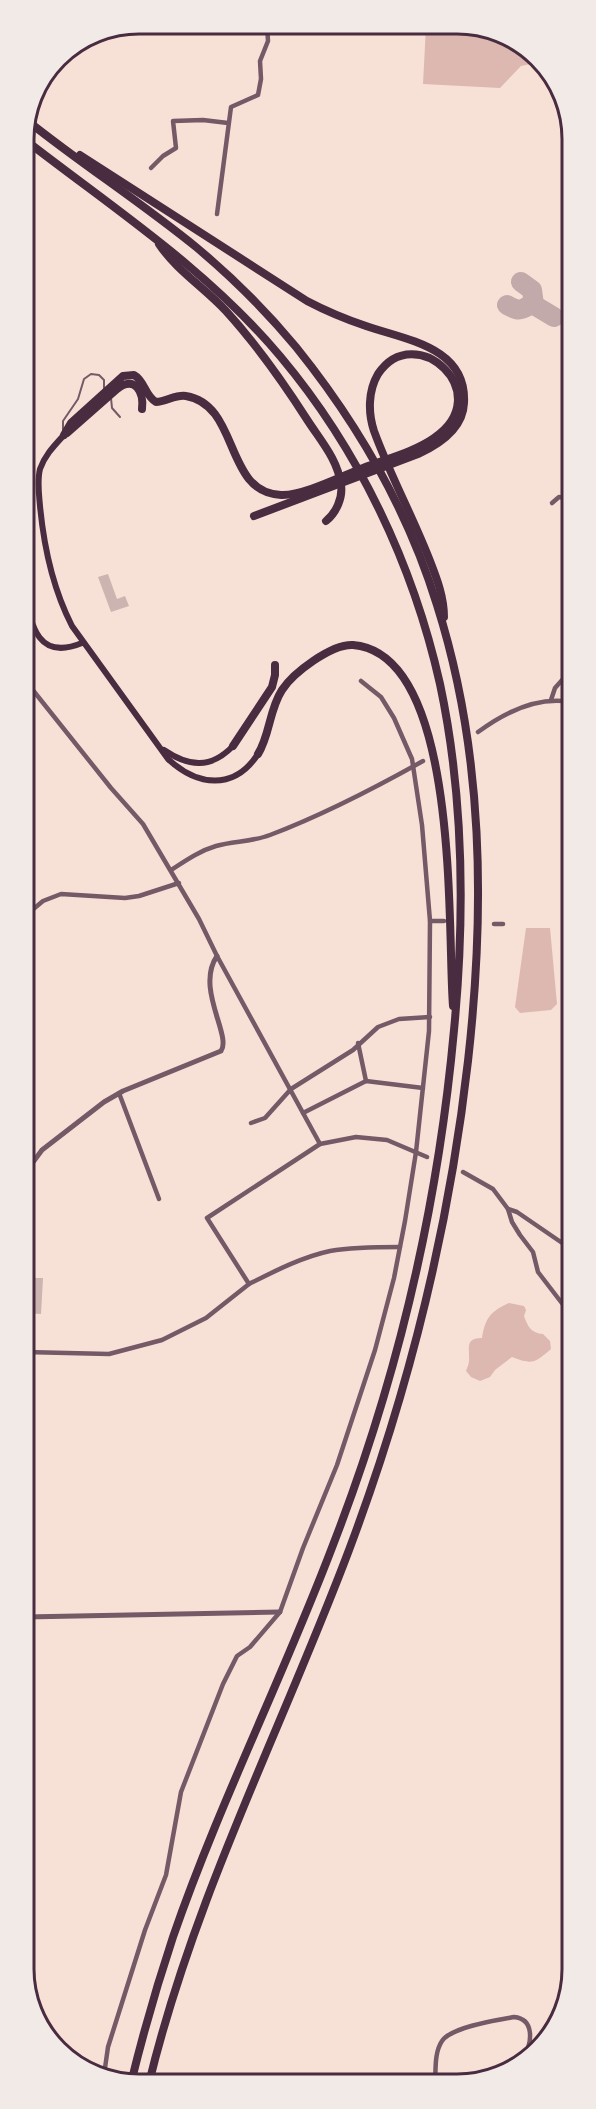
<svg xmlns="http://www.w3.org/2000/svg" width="596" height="2109" font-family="'Fira Sans Condensed',sans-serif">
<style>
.water{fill:#dcb8b0}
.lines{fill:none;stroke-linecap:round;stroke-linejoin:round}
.taxiway{stroke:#c3aaaa;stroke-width:20}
.building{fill:#ccb4b1}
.service{stroke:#755966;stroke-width:2}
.minor{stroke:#755966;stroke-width:4.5}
.tertiary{stroke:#755966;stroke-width:5}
.secondary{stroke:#4a2c40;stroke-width:6}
.motorway{stroke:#4a2c40;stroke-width:8}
.rim{fill:none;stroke:#4a2c40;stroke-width:3}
</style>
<rect width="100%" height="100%" fill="#f7e1d7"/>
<!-- water -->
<g class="water">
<polygon points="426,26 479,26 538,58 540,62 521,66 500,88 423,84"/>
<polygon points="526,928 550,928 557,1004 551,1010 520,1013 515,1007"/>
<path d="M 509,1303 L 524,1306 L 526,1310 L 524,1316 C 528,1327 531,1333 543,1334 L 550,1341 L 551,1349 C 535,1363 532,1365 512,1357 L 495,1370 L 490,1377 L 480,1381 L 471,1377 L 466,1371 C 467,1368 469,1364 469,1361 C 470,1349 464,1338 482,1338 C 485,1318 491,1311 509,1303 Z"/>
</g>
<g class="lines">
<!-- taxiway -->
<g class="taxiway">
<polyline points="521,282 532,290 534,305"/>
<path d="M 507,305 C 518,311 520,311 530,305 L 534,305 L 554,317"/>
</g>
</g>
<!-- building -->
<g class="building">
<polygon points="108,574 117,599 125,596 129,606 111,612 98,577"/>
<polygon points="25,1278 43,1278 41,1314 25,1313"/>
</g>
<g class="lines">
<!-- service -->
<g class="service">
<polyline points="111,398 112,408 120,417"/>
<polyline points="63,432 63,421 78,399 84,379 91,374 99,375 104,380 104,390"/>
</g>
<!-- minor -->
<g class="minor">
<polyline points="151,168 163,156 176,148 173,121 203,120 228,123"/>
<polyline points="217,214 231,107 258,95 261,79 260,61 268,41 267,25"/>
<polyline points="552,503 559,497 571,499"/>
<polyline points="24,679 111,788 143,824 199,919 217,956 320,1144"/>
<polyline points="551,700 555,688 571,670"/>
<path d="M 478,732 C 505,712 537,696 571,702"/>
<path d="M 171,870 C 185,861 199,851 216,846 C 233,841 252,842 270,835 C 323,815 373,789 423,761"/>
<polyline points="25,916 43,901 61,894 125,898 139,896 179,883"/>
<polyline points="430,921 444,921"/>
<polyline points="494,924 503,924"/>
<polyline points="358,1043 366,1081"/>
<polyline points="119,1093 159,1199"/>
<polyline points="303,1113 366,1081 423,1088"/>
<polyline points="251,1123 265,1118 291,1089 353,1050 378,1027 399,1019 430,1017"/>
<polyline points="463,1172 493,1189 508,1209 512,1222 520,1235 533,1252 538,1272 571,1315"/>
<polyline points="508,1209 517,1212 571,1249"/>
<path d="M 400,1247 C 377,1247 353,1247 330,1251 C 302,1257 275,1271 249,1284 L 207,1218 L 320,1144 L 356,1137 L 387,1140 L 427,1157"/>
<polyline points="25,1352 109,1354 162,1340 206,1318 249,1284"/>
<polyline points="104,2075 108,2047 145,1930 166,1875 181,1792 223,1684 237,1656 250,1647 280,1612 303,1548 337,1465 375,1350 394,1278 405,1221 416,1152 429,1031 430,921 422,825 412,759 394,718 381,697 361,681"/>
<path d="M 435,2084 C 436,2070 434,2053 442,2041 C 451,2027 497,2020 514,2017 C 535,2019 532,2043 524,2056"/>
</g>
<!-- tertiary -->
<g class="tertiary">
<path d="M 25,1173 L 42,1150 L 104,1102 L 123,1091 L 221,1051 C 232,1036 195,988 217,956"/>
<polyline points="25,1617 280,1612"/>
</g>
<!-- secondary -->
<g class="secondary">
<path d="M 64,435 C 54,446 45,455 40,469 C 37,481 39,494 40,506 C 44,548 53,589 72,626 L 168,759 C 197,786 234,791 258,754"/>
<path d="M 24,588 C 31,623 36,662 82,643"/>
<path d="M 164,750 C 189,767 211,769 233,746"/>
</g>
<!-- motorway -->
<g class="motorway">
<path d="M 29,122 C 83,165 142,203 196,247 C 232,277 266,311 296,347 C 358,424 408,511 437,605 C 484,753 485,910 468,1061 C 449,1229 408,1393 349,1550 C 282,1728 194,1897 149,2083"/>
<path d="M 24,139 C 114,209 206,268 280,356 C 359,450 413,564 440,684 C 464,797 465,915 454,1030 C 438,1206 397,1380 333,1545 C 283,1677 219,1804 173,1937 C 157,1985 143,2034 131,2083"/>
<path d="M 80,155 L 307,301 C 326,311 345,319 366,326 C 406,340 467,347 464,403 C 463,429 440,444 418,454 L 254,516"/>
<path d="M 159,244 C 176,270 205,288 226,311 C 257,345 283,382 308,421 C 321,441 338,460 341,485 C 343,498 336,513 326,521"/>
<path d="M 67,433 L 117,389 C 135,375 144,392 142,409"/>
<path d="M 64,435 L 71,423 L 123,376 L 134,375 C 145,381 145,396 156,402 C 166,402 176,394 186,396 C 240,405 224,493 281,495 C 303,496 342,476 363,468 C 386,459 414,452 434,438 C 499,394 415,318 378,374 C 368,391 368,413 374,431 C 390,475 413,517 430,561 C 437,579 444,597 444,617"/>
<polyline points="233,746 272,687 275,675 275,665"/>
<path d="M 258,754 C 270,735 269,710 282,690 C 293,673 331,644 353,645 C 461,654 447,931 453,1006"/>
</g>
</g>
<!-- crop -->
<path d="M0 0H596V2109H0ZM139 34H457A105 105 0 0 1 562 139V1969A105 105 0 0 1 457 2074H139A105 105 0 0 1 34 1969V139A105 105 0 0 1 139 34Z" fill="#f1eae7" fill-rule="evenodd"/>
<path class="rim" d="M139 34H457A105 105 0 0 1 562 139V1969A105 105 0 0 1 457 2074H139A105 105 0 0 1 34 1969V139A105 105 0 0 1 139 34Z"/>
</svg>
